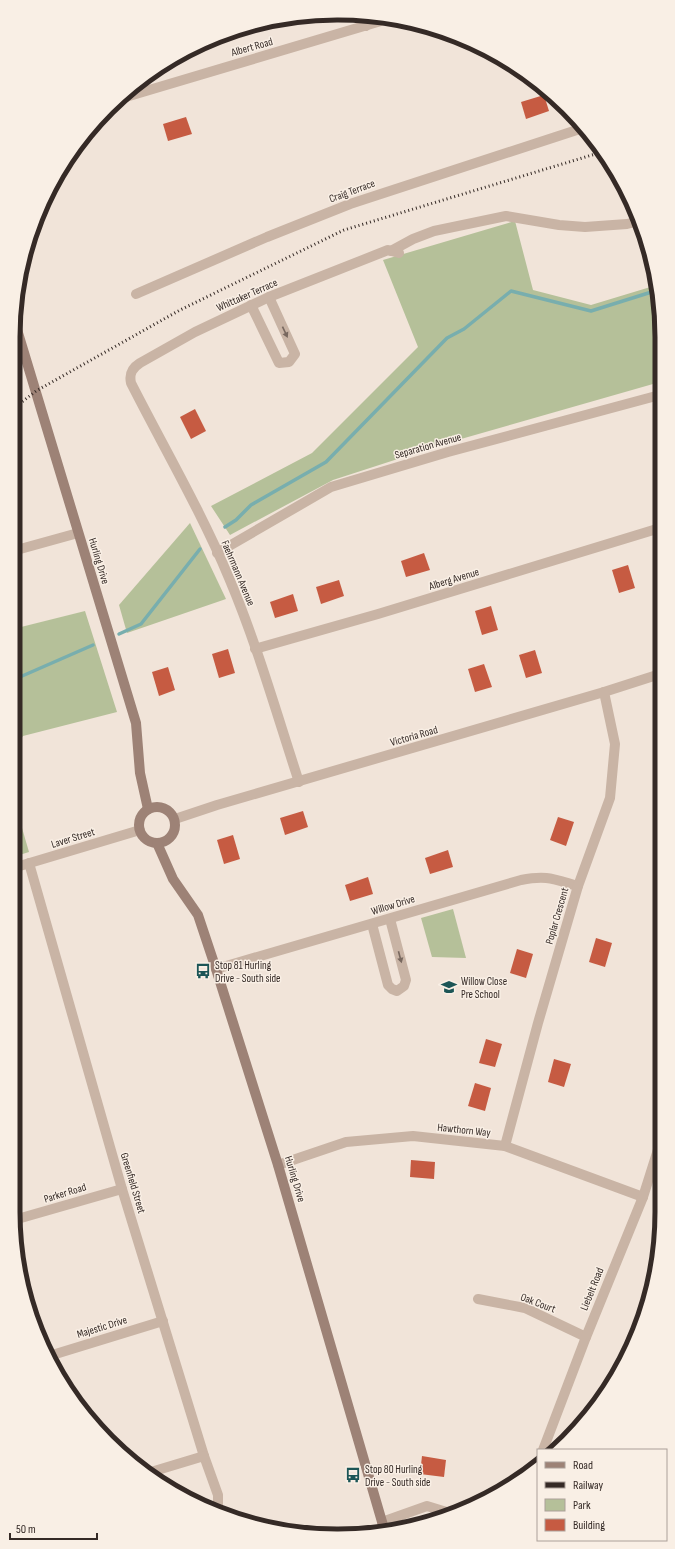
<svg xmlns="http://www.w3.org/2000/svg" width="675" height="1549" font-family="'Sofia Sans Condensed',sans-serif">
<style>
.green{fill:#b5c099}
.lines{fill:none;stroke-linecap:round;stroke-linejoin:round}
.stream{stroke:#78aeae;stroke-width:3.5}
.building{fill:#c65b42}
.street{stroke:#c9b4a5;stroke-width:10}
.secondary{stroke:#9d8276;stroke-width:10}
.rail{stroke:#352a26;stroke-width:3;stroke-dasharray:1 3;stroke-linecap:butt}
.oneway{fill:#78685f}
.labels{text-anchor:middle;dominant-baseline:central;stroke-width:3;stroke-linejoin:round;paint-order:stroke}
.street-label{font-size:11px;fill:#352a26;stroke:#f9efe5}
.poi-label{font-size:11px;fill:#352a26;stroke:#f9efe5;text-anchor:start}
.rim{fill:none;stroke:#352a26;stroke-width:5}
</style>
<rect width="100%" height="100%" fill="#f1e4d9"/>
<!-- green -->
<g class="green">
<polygon points="515,221 533,290 591,305 657,285 659,295 659,386 653,384 447,443 333,480 230,535 211,506 312,453 418,347 383,260"/>
<polygon points="190,523 226,599 127,633 119,605"/>
<polygon points="85,611 117,712 23,736 13,750 13,629"/>
<polygon points="13,797 29,852 13,857"/>
<polygon points="453,909 466,958 432,957 421,918"/>
</g>
<g class="lines">
<!-- stream -->
<g class="stream">
<polyline points="225,527 236,520 251,505 326,462 447,338 464,329 511,291 591,311 658,290"/>
<polyline points="119,634 141,624 200,549"/>
<polyline points="13,680 93,645"/>
</g>
</g>
<!-- building -->
<g class="building">
<polygon points="223,36 224,39 201,47 200,44"/>
<polygon points="544,95 549,111 526,119 521,102"/>
<polygon points="186,117 192,134 168,141 163,124"/>
<polygon points="195,409 206,431 191,439 180,417"/>
<polygon points="424,553 430,570 406,577 401,561"/>
<polygon points="628,565 635,588 619,593 612,570"/>
<polygon points="339,580 344,596 321,604 316,587"/>
<polygon points="293,594 298,611 275,618 270,602"/>
<polygon points="491,606 498,630 482,635 475,611"/>
<polygon points="228,649 235,673 219,678 212,654"/>
<polygon points="535,650 542,673 526,678 519,655"/>
<polygon points="484,664 492,687 475,692 468,669"/>
<polygon points="168,667 175,690 159,696 152,672"/>
<polygon points="303,811 308,827 285,835 280,818"/>
<polygon points="558,817 574,822 566,846 550,840"/>
<polygon points="233,835 240,859 224,864 217,840"/>
<polygon points="448,850 453,867 430,874 425,858"/>
<polygon points="368,877 373,894 350,901 345,885"/>
<polygon points="596,938 612,943 605,967 589,962"/>
<polygon points="517,949 533,954 526,978 510,973"/>
<polygon points="486,1039 502,1044 495,1067 479,1063"/>
<polygon points="554,1059 571,1064 564,1087 548,1082"/>
<polygon points="475,1083 491,1088 485,1111 468,1106"/>
<polygon points="411,1160 435,1162 434,1179 410,1177"/>
<polygon points="422,1456 446,1460 444,1477 420,1474"/>
</g>
<g class="lines">
<!-- street -->
<g class="street">
<polyline points="362,15 366,26"/>
<polyline points="119,99 391,18"/>
<polyline points="391,251 413,239 434,231 506,216 559,225 585,227 627,224 639,221"/>
<polyline points="136,294 267,237 350,204 583,128"/>
<polyline points="251,305 279,363 289,362 295,354 269,297"/>
<polyline points="13,551 78,533"/>
<polyline points="217,553 331,487 448,452 656,396 660,397"/>
<polyline points="255,649 378,614 660,528"/>
<path d="M 299,782 C 277,715 257,644 229,578 C 201,511 164,448 131,383 C 129,374 132,368 140,363 L 195,332 L 269,297 L 388,250 L 399,253"/>
<polyline points="175,819 217,805 604,692 660,674"/>
<polyline points="29,863 122,1189 204,1456 218,1495 218,1509"/>
<polyline points="13,868 140,830"/>
<polyline points="372,924 388,985 392,989 397,991 404,986 406,980 390,919"/>
<path d="M 216,969 L 521,880 C 547,875 553,879 578,886"/>
<polyline points="505,1146 538,1023 578,886 610,798 615,744 604,692"/>
<polyline points="278,1165 346,1142 413,1136 505,1146 643,1197"/>
<polyline points="14,1220 122,1189"/>
<polyline points="478,1299 525,1308 586,1337"/>
<polyline points="49,1356 163,1321"/>
<polyline points="543,1450 586,1337 643,1197 662,1137"/>
<polyline points="151,1472 204,1456"/>
<polyline points="382,1522 427,1506 453,1514"/>
</g>
<!-- secondary -->
<g class="secondary">
<polyline points="15,323 136,723 140,773 148,809"/>
<circle cx="157" cy="825" r="18"/>
<polyline points="157,843 173,879 198,915 216,969 278,1165 385,1532"/>
</g>
<!-- rail -->
<polyline class="rail" points="13,409 36,391 180,310 344,230 602,152"/>
</g>
<!-- one-way arrows -->
<defs><path id="oneway-solid" d="M-6-.8H1V-3.2L6.5 0L1 3.2V.8H-6Z"/></defs>
<g class="oneway">
<use href="#oneway-solid" transform="translate(285 332) rotate(65)"/>
<use href="#oneway-solid" transform="translate(400 957) rotate(75)"/>
</g>
<!-- icons -->
<defs>
<symbol id="bus-bare" viewBox="-9 -9 18 18"><path d="M-5-6H5V4H4V6H2V4H-2V6H-4V4H-5ZM-3.5-4V0h7V-4ZM-3.5 1.2v1.5H-2V1.2ZM2 1.2v1.5H3.5V1.2Z" fill="#1c5556" stroke="#f9efe5" stroke-width="2.5" paint-order="stroke"/></symbol>
<symbol id="school-bare" viewBox="-9 -9 18 18"><path d="M0-5L7-2L0 1L-7-2ZM-4 1L0 2.5L4 1V4Q0 6-4 4Z" fill="#1c5556" stroke="#f9efe5" stroke-width="2.5" paint-order="stroke"/></symbol>
</defs>
<g fill-rule="evenodd">
<use href="#bus-bare" x="192" y="960" width="22" height="22"/>
<use href="#school-bare" x="438" y="976" width="22" height="22"/>
<use href="#bus-bare" x="342" y="1464" width="22" height="22"/>
</g>
<g class="labels">
<!-- street labels -->
<g class="street-label">
<text transform="translate(252 47) rotate(-16)">Albert Road</text>
<text transform="translate(352 191) rotate(-20)">Craig Terrace</text>
<text transform="translate(247 295) rotate(-24)">Whittaker Terrace</text>
<text transform="translate(428 446) rotate(-16)">Separation Avenue</text>
<text transform="translate(99 561) rotate(73)">Hurling Drive</text>
<text transform="translate(238 573) rotate(67)">Faehrmann Avenue</text>
<text transform="translate(454 579) rotate(-17)">Alberg Avenue</text>
<text transform="translate(414 736) rotate(-16)">Victoria Road</text>
<text transform="translate(73 838) rotate(-17)">Laver Street</text>
<text transform="translate(393 905) rotate(-17)">Willow Drive</text>
<text transform="translate(557 916) rotate(-74)">Poplar Crescent</text>
<text transform="translate(464 1130) rotate(6)">Hawthorn Way</text>
<text transform="translate(295 1179) rotate(73)">Hurling Drive</text>
<text transform="translate(133 1183) rotate(73)">Greenfield Street</text>
<text transform="translate(65 1193) rotate(-17)">Parker Road</text>
<text transform="translate(592 1289) rotate(-68)">Liebelt Road</text>
<text transform="translate(538 1303) rotate(21)">Oak Court</text>
<text transform="translate(102 1327) rotate(-17)">Majestic Drive</text>
</g>
<!-- poi labels -->
<g class="poi-label">
<text x="215" y="965">Stop 81 Hurling<tspan x="215" dy="13">Drive - South side</tspan></text>
<text x="461" y="981">Willow Close<tspan x="461" dy="13">Pre School</tspan></text>
<text x="365" y="1469">Stop 80 Hurling<tspan x="365" dy="13">Drive - South side</tspan></text>
</g>
</g>
<!-- crop -->
<path d="M0 0H675V1549H0ZM337 20H338A317 317 0 0 1 655 337V1212A317 317 0 0 1 338 1529H337A317 317 0 0 1 20 1212V337A317 317 0 0 1 337 20Z" fill="#f9efe5" fill-rule="evenodd"/>
<path class="rim" d="M337 20H338A317 317 0 0 1 655 337V1212A317 317 0 0 1 338 1529H337A317 317 0 0 1 20 1212V337A317 317 0 0 1 337 20Z"/>
<!-- legend -->
<rect x="537" y="1449" width="130" height="92" fill="#f9efe5" stroke="#aba099"/>
<rect x="545" y="1462" width="20" height="6" fill="#9d8276" stroke="#aba099"/>
<text x="573" y="1469" font-size="12" fill="#352a26">Road</text>
<rect x="545" y="1482" width="20" height="6" fill="#352a26" stroke="#aba099"/>
<text x="573" y="1489" font-size="12" fill="#352a26">Railway</text>
<rect x="545" y="1499" width="20" height="12" fill="#b5c099" stroke="#aba099"/>
<text x="573" y="1509" font-size="12" fill="#352a26">Park</text>
<rect x="545" y="1519" width="20" height="12" fill="#c65b42" stroke="#aba099"/>
<text x="573" y="1529" font-size="12" fill="#352a26">Building</text>
<!-- scale -->
<path d="M10 1533v6h87v-6" fill="none" stroke="#352a26" stroke-width="2"/>
<text x="16" y="1533" font-size="12" fill="#352a26" stroke="#f9efe5" stroke-width="3" paint-order="stroke">50 m</text>
</svg>
